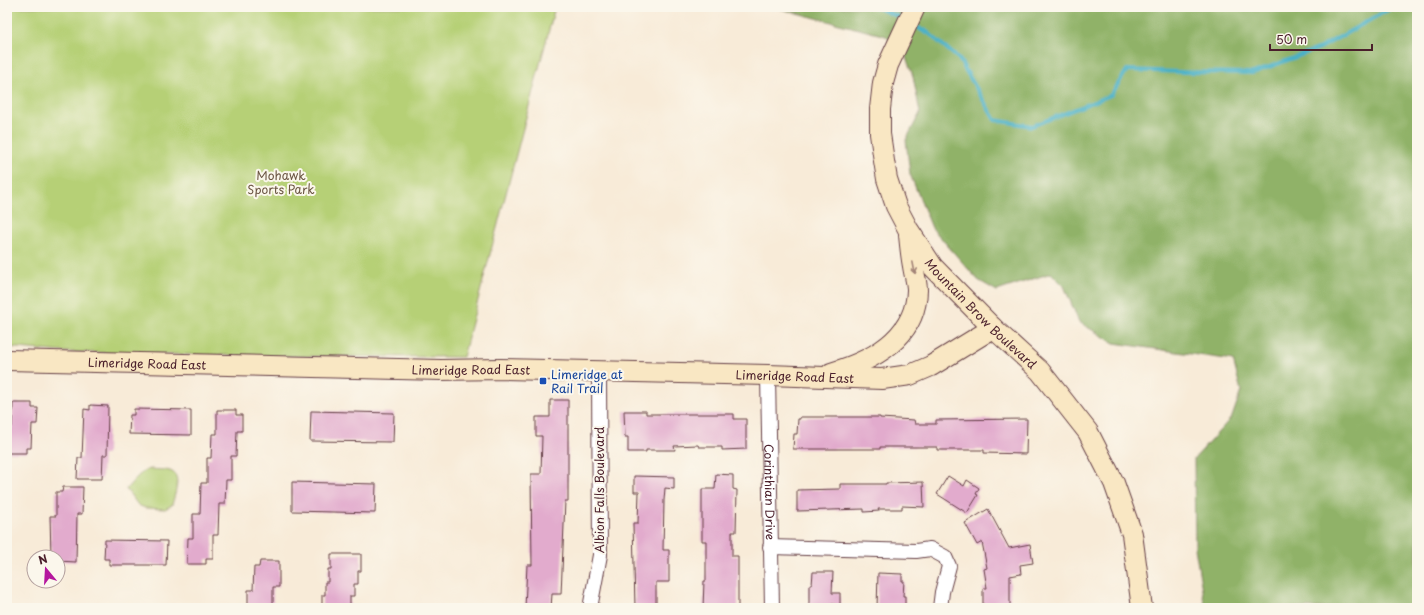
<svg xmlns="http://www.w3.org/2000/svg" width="1424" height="615" font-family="'Playpen Sans',sans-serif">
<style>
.green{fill:#b6d076;stroke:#807850}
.forest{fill:#90b267;stroke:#6d6849}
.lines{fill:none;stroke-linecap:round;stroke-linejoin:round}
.stream{stroke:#48b1c7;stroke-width:4}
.building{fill:#e2abcd}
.street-casing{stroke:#643e45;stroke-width:16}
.secondary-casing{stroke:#643e45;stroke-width:22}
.street{stroke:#fff;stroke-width:14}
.secondary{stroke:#f9e7c3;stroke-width:20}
.oneway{stroke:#a28377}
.transit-dot{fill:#1a4fb4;stroke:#fbf7ec;stroke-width:1.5}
.labels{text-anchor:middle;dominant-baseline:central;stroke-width:4;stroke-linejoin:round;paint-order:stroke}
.park-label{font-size:12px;fill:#6a5442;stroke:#fbf7ec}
.street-label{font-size:12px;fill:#4a1f2b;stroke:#fbf7ec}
.transit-label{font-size:12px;fill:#164399;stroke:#fbf7ec;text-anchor:start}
</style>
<rect width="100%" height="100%" fill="#fbf7ec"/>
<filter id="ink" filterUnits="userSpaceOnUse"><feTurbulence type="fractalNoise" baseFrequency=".025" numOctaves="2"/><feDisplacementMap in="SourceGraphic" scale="8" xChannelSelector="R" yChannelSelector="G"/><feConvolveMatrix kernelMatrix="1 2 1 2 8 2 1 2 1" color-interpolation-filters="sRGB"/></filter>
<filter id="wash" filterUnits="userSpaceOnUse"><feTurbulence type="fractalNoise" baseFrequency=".012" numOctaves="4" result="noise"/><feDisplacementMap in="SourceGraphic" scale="16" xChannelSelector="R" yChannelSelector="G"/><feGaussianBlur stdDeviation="0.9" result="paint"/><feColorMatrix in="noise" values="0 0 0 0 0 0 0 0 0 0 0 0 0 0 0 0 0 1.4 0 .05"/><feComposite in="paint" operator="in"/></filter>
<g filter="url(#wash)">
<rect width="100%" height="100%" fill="#f8ebd8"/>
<!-- green -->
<g class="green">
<polygon points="7,7 555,7 463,357 265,356 64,352 7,347"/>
<path d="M 151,469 C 157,470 164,469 170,471 C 183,475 174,496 172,505 L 165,509 L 145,508 L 138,505 L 126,489 C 133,482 141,470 151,469 Z"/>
</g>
<!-- forest -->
<polygon class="forest" points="773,7 1417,7 1417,608 1205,608 1195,548 1194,459 1232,417 1241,391 1233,360 1114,343 1079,322 1064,286 1051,273 997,291 978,280 932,228 910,174 906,140 920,113 913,76 906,57 886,36"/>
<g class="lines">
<!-- stream -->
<g class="stream">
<polyline points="875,7 904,19"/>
<polyline points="913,24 926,33 925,30 959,59 995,120 1032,126 1111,95 1127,70 1182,72 1253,73 1320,48 1393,7"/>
</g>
</g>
<g id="blocks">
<!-- building -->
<g class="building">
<polygon points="550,400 568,400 568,501 565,501 561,594 552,594 551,608 525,608 527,565 532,565 531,474 541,474 542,436 536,436 536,417 550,417"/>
<polygon points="13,403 32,403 32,408 38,408 37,424 32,424 31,448 26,448 26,453 7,453 7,427 12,427"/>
<polygon points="90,405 108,406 107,455 103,455 102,479 77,479 78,458 82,458 84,409 90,410"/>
<polygon points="134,409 191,410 191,435 129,434 130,415 134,415"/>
<polygon points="217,410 236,410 236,415 242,415 242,431 237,431 236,456 231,456 231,480 226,480 225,504 219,504 218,535 213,535 213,559 206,559 206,564 187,564 188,538 193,538 193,514 200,514 201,483 207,483 207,458 211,458 212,434 217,434"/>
<polygon points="311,411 394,413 393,442 310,441"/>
<polygon points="624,411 646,411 646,414 734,414 734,419 746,419 746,449 722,450 722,447 699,447 698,445 674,446 675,450 646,450 646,452 628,452 628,437 625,437"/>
<polygon points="800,417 880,417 880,418 914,420 915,424 936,424 936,420 1027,419 1026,454 984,453 984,450 937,450 937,447 880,447 880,449 793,449 794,434 797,434 798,419 800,419"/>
<polygon points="716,474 733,475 733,489 737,490 736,532 732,532 732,556 738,556 738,608 703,608 704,581 706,581 706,541 702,541 702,489 715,489"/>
<polygon points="634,476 674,477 674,489 665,488 664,500 663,550 669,550 669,582 656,582 656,608 635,608 633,523 638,523 639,492 634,492"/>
<polygon points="948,476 964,486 967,480 979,488 976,494 978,495 967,513 937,494"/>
<polygon points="292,482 376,484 375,513 292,511"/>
<polygon points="923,482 924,507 902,506 902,509 878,509 879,511 864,512 864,509 797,511 797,490 840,489 840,484 886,484 886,483"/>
<polygon points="63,487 83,487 82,514 77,514 76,562 58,561 58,557 51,556 50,516 56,516 56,492 62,492"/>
<polygon points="988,509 1009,548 1030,544 1033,563 1020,565 1021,574 1010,576 1010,608 983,608 983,588 987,588 984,569 987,568 982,542 977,545 965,523"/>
<polygon points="105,540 167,541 166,565 109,565 109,559 104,559"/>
<polygon points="331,554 361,554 361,571 358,571 358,584 354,584 354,596 350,596 350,608 322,608 322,595 325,595 325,582 328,582 328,569 331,569"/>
<polygon points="260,561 279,561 279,587 273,587 273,608 255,608 255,606 248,606 248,590 253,590 254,567 259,567"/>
<polygon points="813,572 833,572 832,593 840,593 840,605 832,604 831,608 809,608 809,585 812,585"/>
<polygon points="878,573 902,574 902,581 904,581 903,596 905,596 905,608 877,608"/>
</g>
</g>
</g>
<g filter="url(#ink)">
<use href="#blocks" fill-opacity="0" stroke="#643e45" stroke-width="1"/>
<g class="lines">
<defs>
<g id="street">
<path id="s1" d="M 768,375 L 772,608"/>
<polyline points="770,547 916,551 930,549 945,557 949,566 942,592 940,608"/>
<polyline points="590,608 600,555 599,372"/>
</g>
<g id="secondary">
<path id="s2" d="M 915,7 L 888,65 L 883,83 L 880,109 L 880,134 L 884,161 L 887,179 L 896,206 L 908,229 L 933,267 L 993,328 L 1040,371 L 1088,432 L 1114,483 L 1132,534 L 1142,608"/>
<path id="s3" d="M 7,360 L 441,370 L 500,369 L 768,375 L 882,379 L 910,375 L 931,366 L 993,328"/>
<path d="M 831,373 C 872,361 916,338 917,290 C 917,282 914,274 913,266 C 911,256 910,245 909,235"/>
</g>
</defs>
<!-- street casing -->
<use href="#street" class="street-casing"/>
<!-- secondary casing -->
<use href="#secondary" class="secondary-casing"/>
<!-- street -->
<use href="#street" class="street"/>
<!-- secondary -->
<use href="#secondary" class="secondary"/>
</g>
<!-- one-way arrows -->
<defs><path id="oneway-shaft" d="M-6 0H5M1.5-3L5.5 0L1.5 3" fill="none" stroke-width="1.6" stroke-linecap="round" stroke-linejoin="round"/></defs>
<use class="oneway" href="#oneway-shaft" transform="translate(914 268) rotate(79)"/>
</g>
<!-- markers -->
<rect class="transit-dot" x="539" y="377" width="8" height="8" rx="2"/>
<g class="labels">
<!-- park labels -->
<g class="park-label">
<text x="281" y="175">Mohawk<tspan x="281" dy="14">Sports Park</tspan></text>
</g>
<!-- street labels -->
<g class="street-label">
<text stroke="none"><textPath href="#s2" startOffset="346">Mountain Brow Boulevard</textPath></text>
<text stroke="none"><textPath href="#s3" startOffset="140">Limeridge Road East</textPath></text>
<text stroke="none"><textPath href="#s3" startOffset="464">Limeridge Road East</textPath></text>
<text stroke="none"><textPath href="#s3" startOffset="788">Limeridge Road East</textPath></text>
<text transform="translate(599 490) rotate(-90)">Albion Falls Boulevard</text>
<text stroke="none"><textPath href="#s1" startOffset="117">Corinthian Drive</textPath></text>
</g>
<!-- transit labels -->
<g class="transit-label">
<text x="551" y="374">Limeridge at<tspan x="551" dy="14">Rail Trail</tspan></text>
</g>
</g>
<!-- margin -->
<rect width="1424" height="615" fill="none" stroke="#fbf7ec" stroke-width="24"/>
<!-- north arrow -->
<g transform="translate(46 569) rotate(342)"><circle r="19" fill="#fbf7ec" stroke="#b4a19f"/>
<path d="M0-3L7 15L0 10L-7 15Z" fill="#b5179e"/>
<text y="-6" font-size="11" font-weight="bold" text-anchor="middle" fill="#4a1f2b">N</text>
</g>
<!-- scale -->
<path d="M1270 44v6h102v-6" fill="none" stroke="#4a1f2b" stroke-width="2"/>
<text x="1276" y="44" font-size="12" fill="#4a1f2b" stroke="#fbf7ec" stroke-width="3" paint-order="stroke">50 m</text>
</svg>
